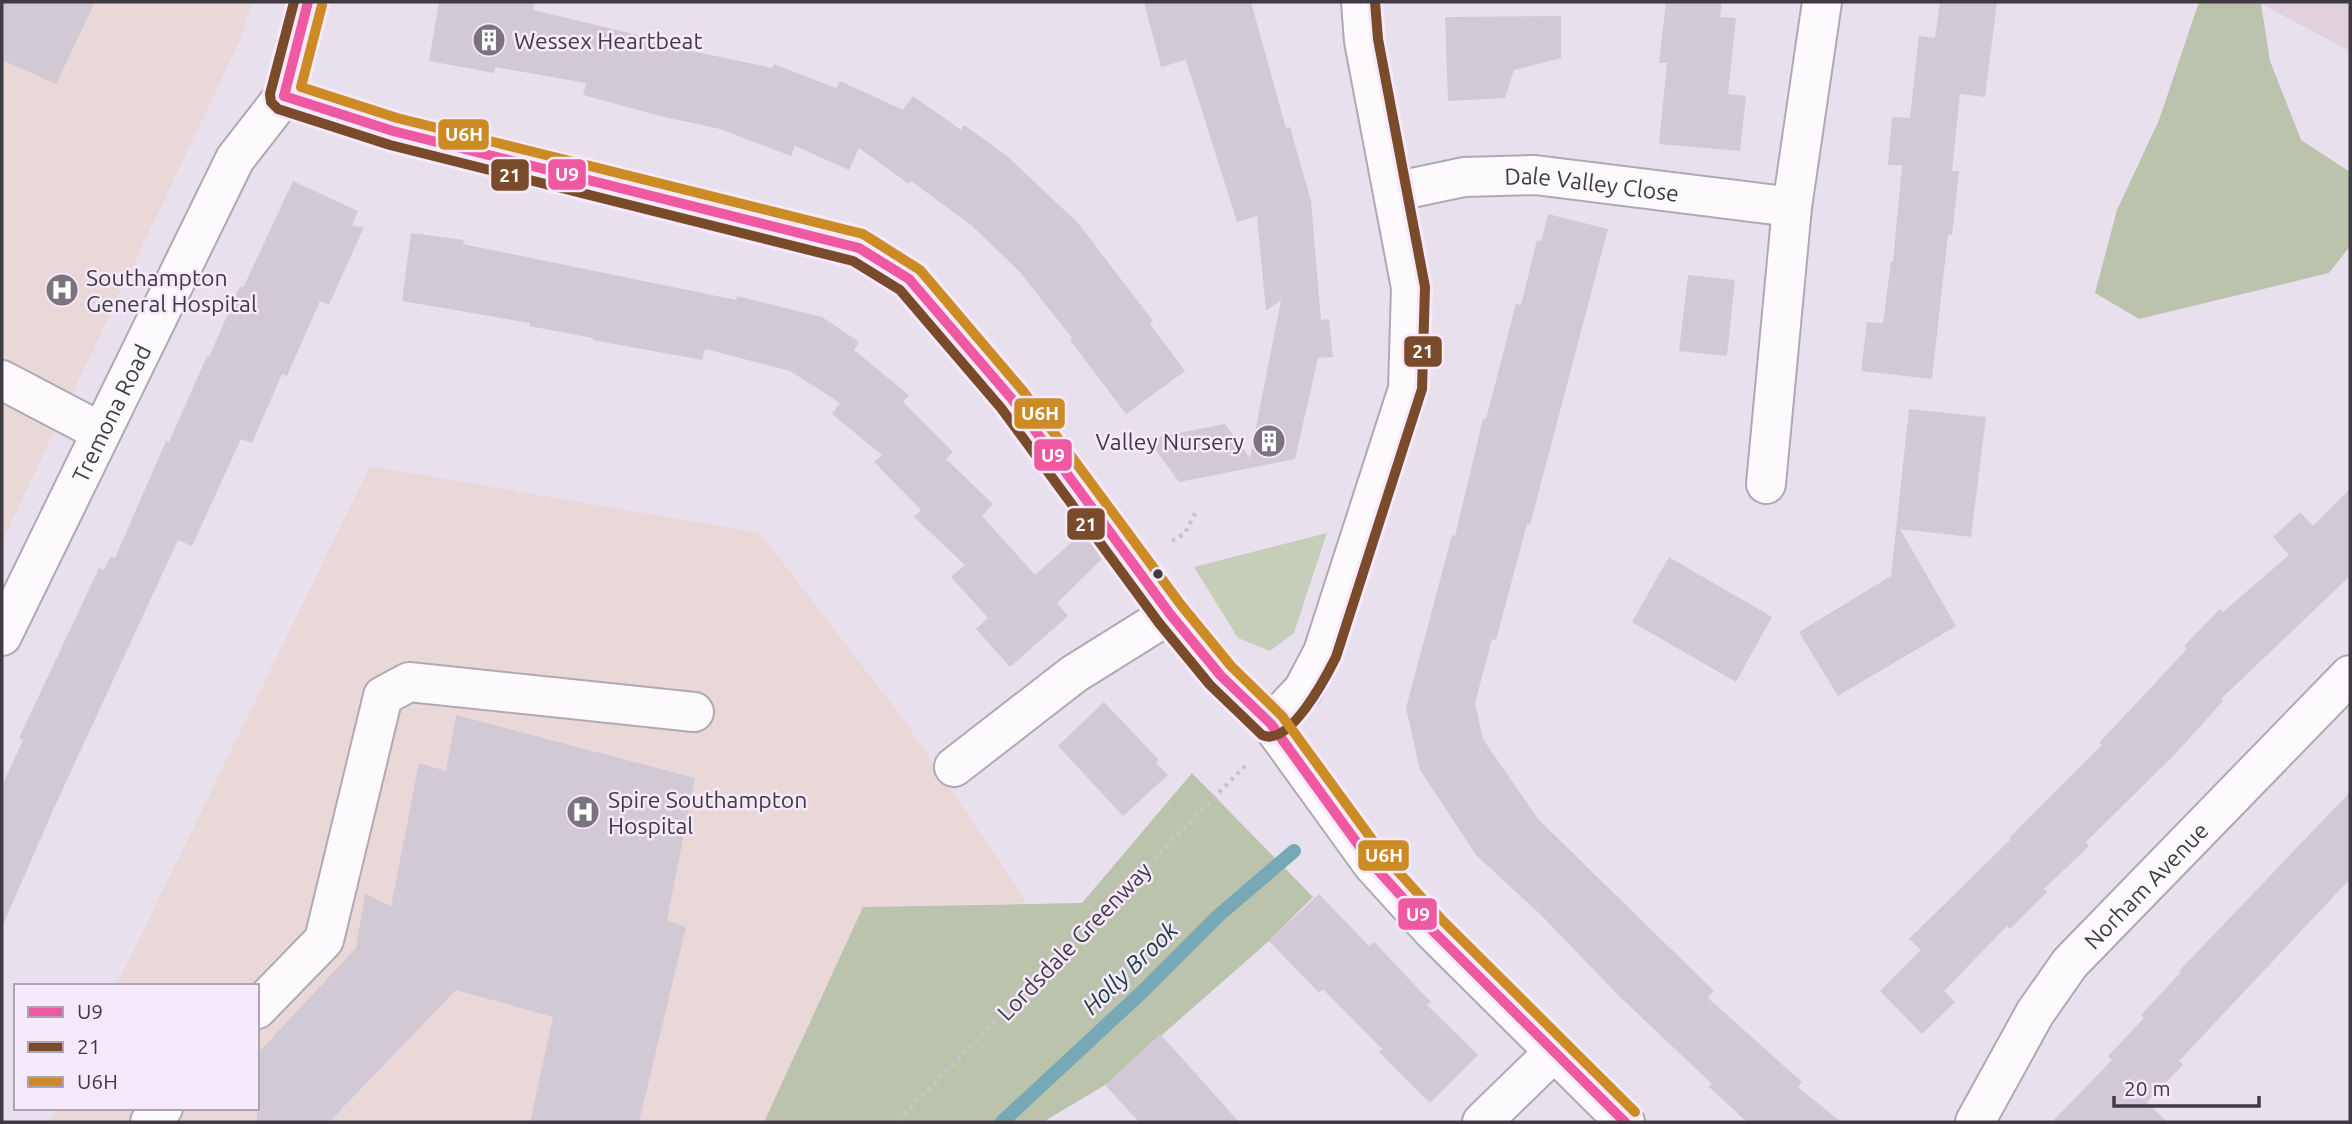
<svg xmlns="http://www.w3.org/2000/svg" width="2352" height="1124" font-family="Ubuntu,sans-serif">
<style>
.industrial{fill:#e1d1dd}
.medical{fill:#ead8d9}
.green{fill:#c6ceb9}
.forest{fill:#bbc3ac}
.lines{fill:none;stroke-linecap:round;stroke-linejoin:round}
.stream{stroke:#76a8b5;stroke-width:14}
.building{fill:#d1cad5}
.minor-casing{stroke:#b0a9b3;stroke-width:42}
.path{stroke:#c7c4c9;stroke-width:4.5;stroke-dasharray:3.5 5;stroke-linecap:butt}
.minor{stroke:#fcfafc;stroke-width:38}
.bus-1-casing{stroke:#f6e9fc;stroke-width:16}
.bus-2-casing{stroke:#f6e9fc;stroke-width:16}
.bus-3-casing{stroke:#f6e9fc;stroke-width:16}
.bus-1{stroke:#ef59a1;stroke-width:10}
.bus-2{stroke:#7a4b2a;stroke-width:10}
.bus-3{stroke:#cc8b24;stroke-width:10}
.bus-dot{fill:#403a43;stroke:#f6e9fc;stroke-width:2.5}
.labels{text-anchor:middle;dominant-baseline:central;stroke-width:5;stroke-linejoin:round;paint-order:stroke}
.poi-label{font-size:23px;fill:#403a43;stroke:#f6e9fc;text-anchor:start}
.street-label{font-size:23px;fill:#403a43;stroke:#f6e9fc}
.water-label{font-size:24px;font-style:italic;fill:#163b41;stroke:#f6e9fc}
.line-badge{stroke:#f6e9fc;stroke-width:2.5}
.badge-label{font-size:19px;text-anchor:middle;font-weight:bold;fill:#fff}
</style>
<rect width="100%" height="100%" fill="#e9e0ed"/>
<!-- industrial -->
<polygon class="industrial" points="2262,2 2350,2 2350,51 2261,4"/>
<!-- medical -->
<g class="medical">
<polygon points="2,2 252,2 241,38 2,542"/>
<polygon points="370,466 760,533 904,720 1027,903 863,907 764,1122 50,1122 57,1108 257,1108 257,986 116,986"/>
</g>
<!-- green -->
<polygon class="green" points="1327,533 1294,633 1270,651 1238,638 1194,567"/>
<!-- forest -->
<g class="forest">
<polygon points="2199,2 2262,2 2261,4 2270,61 2301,140 2350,172 2350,246 2329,273 2139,319 2095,293 2117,210 2159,120"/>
<polygon points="1192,773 1313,897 1269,941 1105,1085 1043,1122 764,1122 863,907 1082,903"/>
</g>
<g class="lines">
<!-- stream -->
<polyline class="stream" points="1002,1122 1141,993 1218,916 1294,851"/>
</g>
<!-- building -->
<g class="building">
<polygon points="2,2 95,2 56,84 2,60"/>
<polygon points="439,2 535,2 533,10 651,38 650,42 772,68 774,64 836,88 840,81 903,110 913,96 961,130 964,125 1006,155 1078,223 1153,321 1150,324 1185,371 1126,414 1070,340 1072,338 1019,271 971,225 911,181 909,184 859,148 849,170 795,146 791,156 720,129 660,116 583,95 586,83 495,67 494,73 429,61"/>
<polygon points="1144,2 1251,2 1286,128 1290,127 1311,201 1321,320 1329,319 1333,357 1318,358 1295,459 1179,482 1148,439 1225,424 1250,458 1281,300 1266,311 1257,216 1237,222 1186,60 1161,67"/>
<polygon points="1666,2 1722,2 1720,17 1736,18 1728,94 1746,96 1740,151 1659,144 1667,63 1659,63"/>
<polygon points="1940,2 1997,2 1985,97 1960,94 1952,171 1959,171 1952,235 1948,235 1932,379 1861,371 1867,322 1883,323 1891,262 1893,262 1902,165 1888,165 1892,117 1910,118 1919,36 1935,38"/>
<polygon points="1561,16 1561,58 1514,70 1505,98 1448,101 1445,17"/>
<polygon points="293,181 358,211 352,226 364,227 329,305 320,301 287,376 282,374 252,443 241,439 192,546 178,540 54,808 2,927 2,786 23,740 19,738 99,568 104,570 111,556 115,558 166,441 169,442 207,356 209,357 240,286 243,288"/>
<polygon points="1548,214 1608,229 1530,525 1527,524 1496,640 1492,639 1475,703 1483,739 1538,819 1714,991 1708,998 1802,1082 1798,1087 1841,1122 1747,1122 1709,1087 1712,1084 1619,996 1541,915 1476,855 1420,770 1406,708 1452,535 1455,536 1483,419 1486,419 1516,304 1521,305 1537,240 1541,242"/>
<polygon points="411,233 464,240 463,244 736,300 737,296 822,317 859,342 854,350 909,395 903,402 953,452 946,459 993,504 982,516 1035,575 1083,532 1102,559 1057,603 1068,616 1010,667 976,629 988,618 951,577 965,565 914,517 921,510 874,462 882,455 832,414 840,403 790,371 705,349 702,360 593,340 593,338 529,326 530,323 402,301"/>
<polygon points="1688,275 1735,280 1727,356 1679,351"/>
<polygon points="1909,409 1986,417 1971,537 1900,529 1956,626 1838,696 1799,632 1891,576"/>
<polygon points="2350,489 2350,576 2221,699 2223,701 2176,753 2086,842 2089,846 2044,889 2047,892 2010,929 2007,926 1944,991 1955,1002 1922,1034 1880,991 1921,950 1909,939 2010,840 2009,838 2102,745 2099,743 2187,649 2184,646 2220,609 2223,612 2289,555 2273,537 2300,512 2313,526"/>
<polygon points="1669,557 1772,617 1736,682 1632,622"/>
<polygon points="1104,702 1159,760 1156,763 1168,775 1123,816 1058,746"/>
<polygon points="456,715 695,778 667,920 686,927 639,1122 530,1122 553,1017 456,990 329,1122 257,1122 257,1054 356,948 365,894 391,906 419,763 446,771"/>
<polygon points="2350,792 2350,879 2179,1061 2183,1065 2147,1102 2167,1122 2052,1122 2112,1060 2108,1056 2144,1018 2141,1015 2181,972 2179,971"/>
<polygon points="1319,894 1369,946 1374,942 1431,1002 1427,1005 1478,1055 1430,1103 1379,1052 1382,1049 1323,989 1319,993 1269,941"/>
<polygon points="1160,1034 1198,1076 1239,1122 1139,1122 1105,1085"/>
</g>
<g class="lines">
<defs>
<g id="minor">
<polyline points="284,96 393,131 769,224 859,248 909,279 1012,399 1170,614 1221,676 1271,724 1373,865 1432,930 1625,1122"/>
<path id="s1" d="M 1393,192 L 1464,177 L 1535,175 L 1792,207"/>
<polyline points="2,380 101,432"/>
<polyline points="1766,484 1792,207 1822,2"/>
<path id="s2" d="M 2,636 L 235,159 L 284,96 L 308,2"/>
<polyline points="1271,724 1303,690 1323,652 1408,389 1411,288 1364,41 1361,2"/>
<polyline points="954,767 1074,674 1170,614"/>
<polyline points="257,1009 324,940 383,696 409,682 694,712"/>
<polyline points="150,1122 163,1108"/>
<polyline points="1482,1122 1554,1052"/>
<path id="s3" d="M 1975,1122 L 2035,1013 L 2070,963 L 2350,675"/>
</g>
</defs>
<!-- minor casing -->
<use href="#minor" class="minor-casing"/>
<!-- path -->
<g class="path">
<polyline points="1172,541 1185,533 1197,510"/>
<polyline points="900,1122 907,1111 1245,766"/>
</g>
<!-- minor -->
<use href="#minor" class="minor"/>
<defs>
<g id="bus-1">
<polyline points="284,96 393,131 859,248 909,279 1012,399 1170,614 1221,676 1271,724 1373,865 1432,930 1625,1122"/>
<polyline points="284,96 308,2"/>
</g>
<path id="bus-2" d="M 294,2 L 270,94 L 271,102 L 278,109 L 390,145 L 853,261 L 900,290 L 1001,408 L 1159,623 L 1210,685 L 1262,735 C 1289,748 1326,677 1336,657 L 1422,389 L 1425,287 L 1378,39 L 1375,2"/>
<polyline id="bus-3" points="322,5 301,87 397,118 863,234 920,270 1023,391 1181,605 1231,666 1282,716 1384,856 1442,920 1635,1112"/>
</defs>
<!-- bus-1 casing -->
<use href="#bus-1" class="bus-1-casing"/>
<!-- bus-2 casing -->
<use href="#bus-2" class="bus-2-casing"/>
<!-- bus-3 casing -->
<use href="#bus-3" class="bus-3-casing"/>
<!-- bus-1 -->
<use href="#bus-1" class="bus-1"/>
<!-- bus-2 -->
<use href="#bus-2" class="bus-2"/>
<!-- bus-3 -->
<use href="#bus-3" class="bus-3"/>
</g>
<!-- icons -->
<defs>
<symbol id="building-disc" viewBox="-11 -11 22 22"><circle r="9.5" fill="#7b747e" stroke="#f6e9fc"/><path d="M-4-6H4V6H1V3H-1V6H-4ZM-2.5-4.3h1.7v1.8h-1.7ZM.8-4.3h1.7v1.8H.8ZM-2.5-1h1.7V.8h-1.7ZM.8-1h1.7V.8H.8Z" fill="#fff"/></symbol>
<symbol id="hospital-disc" viewBox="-11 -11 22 22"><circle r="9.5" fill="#7b747e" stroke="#f6e9fc"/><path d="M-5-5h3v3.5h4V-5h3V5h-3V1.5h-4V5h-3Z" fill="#fff"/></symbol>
</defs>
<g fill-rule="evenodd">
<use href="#building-disc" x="470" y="21" width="38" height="38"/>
<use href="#hospital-disc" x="43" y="271" width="38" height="38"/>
<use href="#building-disc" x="1250" y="422" width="38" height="38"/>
<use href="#hospital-disc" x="564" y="793" width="38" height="38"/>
</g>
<!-- markers -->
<circle class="bus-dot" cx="1158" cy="574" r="6"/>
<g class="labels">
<!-- poi labels -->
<g class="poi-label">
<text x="514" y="40">Wessex Heartbeat</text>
<text x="86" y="277">Southampton<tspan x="86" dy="26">General Hospital</tspan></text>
<text x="1244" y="441" text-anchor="end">Valley Nursery</text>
<text x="608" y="799">Spire Southampton<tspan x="608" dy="26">Hospital</tspan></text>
</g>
<!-- street labels -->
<g class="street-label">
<text stroke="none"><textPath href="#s1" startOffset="201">Dale Valley Close</textPath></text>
<text stroke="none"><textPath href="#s2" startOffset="248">Tremona Road</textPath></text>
<text stroke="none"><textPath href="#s3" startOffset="294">Norham Avenue</textPath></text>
<text transform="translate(1074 941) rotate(-46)">Lordsdale Greenway</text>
</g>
<!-- water labels -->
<g class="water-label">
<text transform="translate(1130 968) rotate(-44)">Holly Brook</text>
</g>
</g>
<g class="line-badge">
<rect x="437" y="118" width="53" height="33" rx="7" fill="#cc8b24"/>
<rect x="547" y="158" width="40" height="33" rx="7" fill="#ef59a1"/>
<rect x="490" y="158" width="40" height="34" rx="7" fill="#7a4b2a"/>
<rect x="1403" y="335" width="40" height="33" rx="7" fill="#7a4b2a"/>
<rect x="1013" y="397" width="53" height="33" rx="7" fill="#cc8b24"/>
<rect x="1033" y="438" width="40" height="34" rx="7" fill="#ef59a1"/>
<rect x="1066" y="507" width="40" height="34" rx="7" fill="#7a4b2a"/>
<rect x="1357" y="839" width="53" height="33" rx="7" fill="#cc8b24"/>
<rect x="1397" y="897" width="41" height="34" rx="7" fill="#ef59a1"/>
</g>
<g class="badge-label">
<text x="464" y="141">U6H</text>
<text x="567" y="181">U9</text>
<text x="510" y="182">21</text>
<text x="1423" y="358">21</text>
<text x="1040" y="420">U6H</text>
<text x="1053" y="462">U9</text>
<text x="1086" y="531">21</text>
<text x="1384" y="862">U6H</text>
<text x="1418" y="921">U9</text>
</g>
<!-- border -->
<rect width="2352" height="1124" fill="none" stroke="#403a43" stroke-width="7"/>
<!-- legend -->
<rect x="14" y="984" width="245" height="126" fill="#f6e9fc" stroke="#ada3b2" stroke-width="2"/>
<rect x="28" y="1007" width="35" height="10" fill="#ef59a1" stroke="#ada3b2" stroke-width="2"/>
<text x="77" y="1019" font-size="21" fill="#403a43">U9</text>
<rect x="28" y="1042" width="35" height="10" fill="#7a4b2a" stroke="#ada3b2" stroke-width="2"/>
<text x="77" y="1054" font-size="21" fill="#403a43">21</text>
<rect x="28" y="1077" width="35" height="10" fill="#cc8b24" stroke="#ada3b2" stroke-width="2"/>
<text x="77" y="1089" font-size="21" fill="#403a43">U6H</text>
<!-- scale -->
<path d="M2114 1096v10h145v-10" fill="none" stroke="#403a43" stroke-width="3.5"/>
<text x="2124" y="1096" font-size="21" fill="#403a43" stroke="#f6e9fc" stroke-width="5" paint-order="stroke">20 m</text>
</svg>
